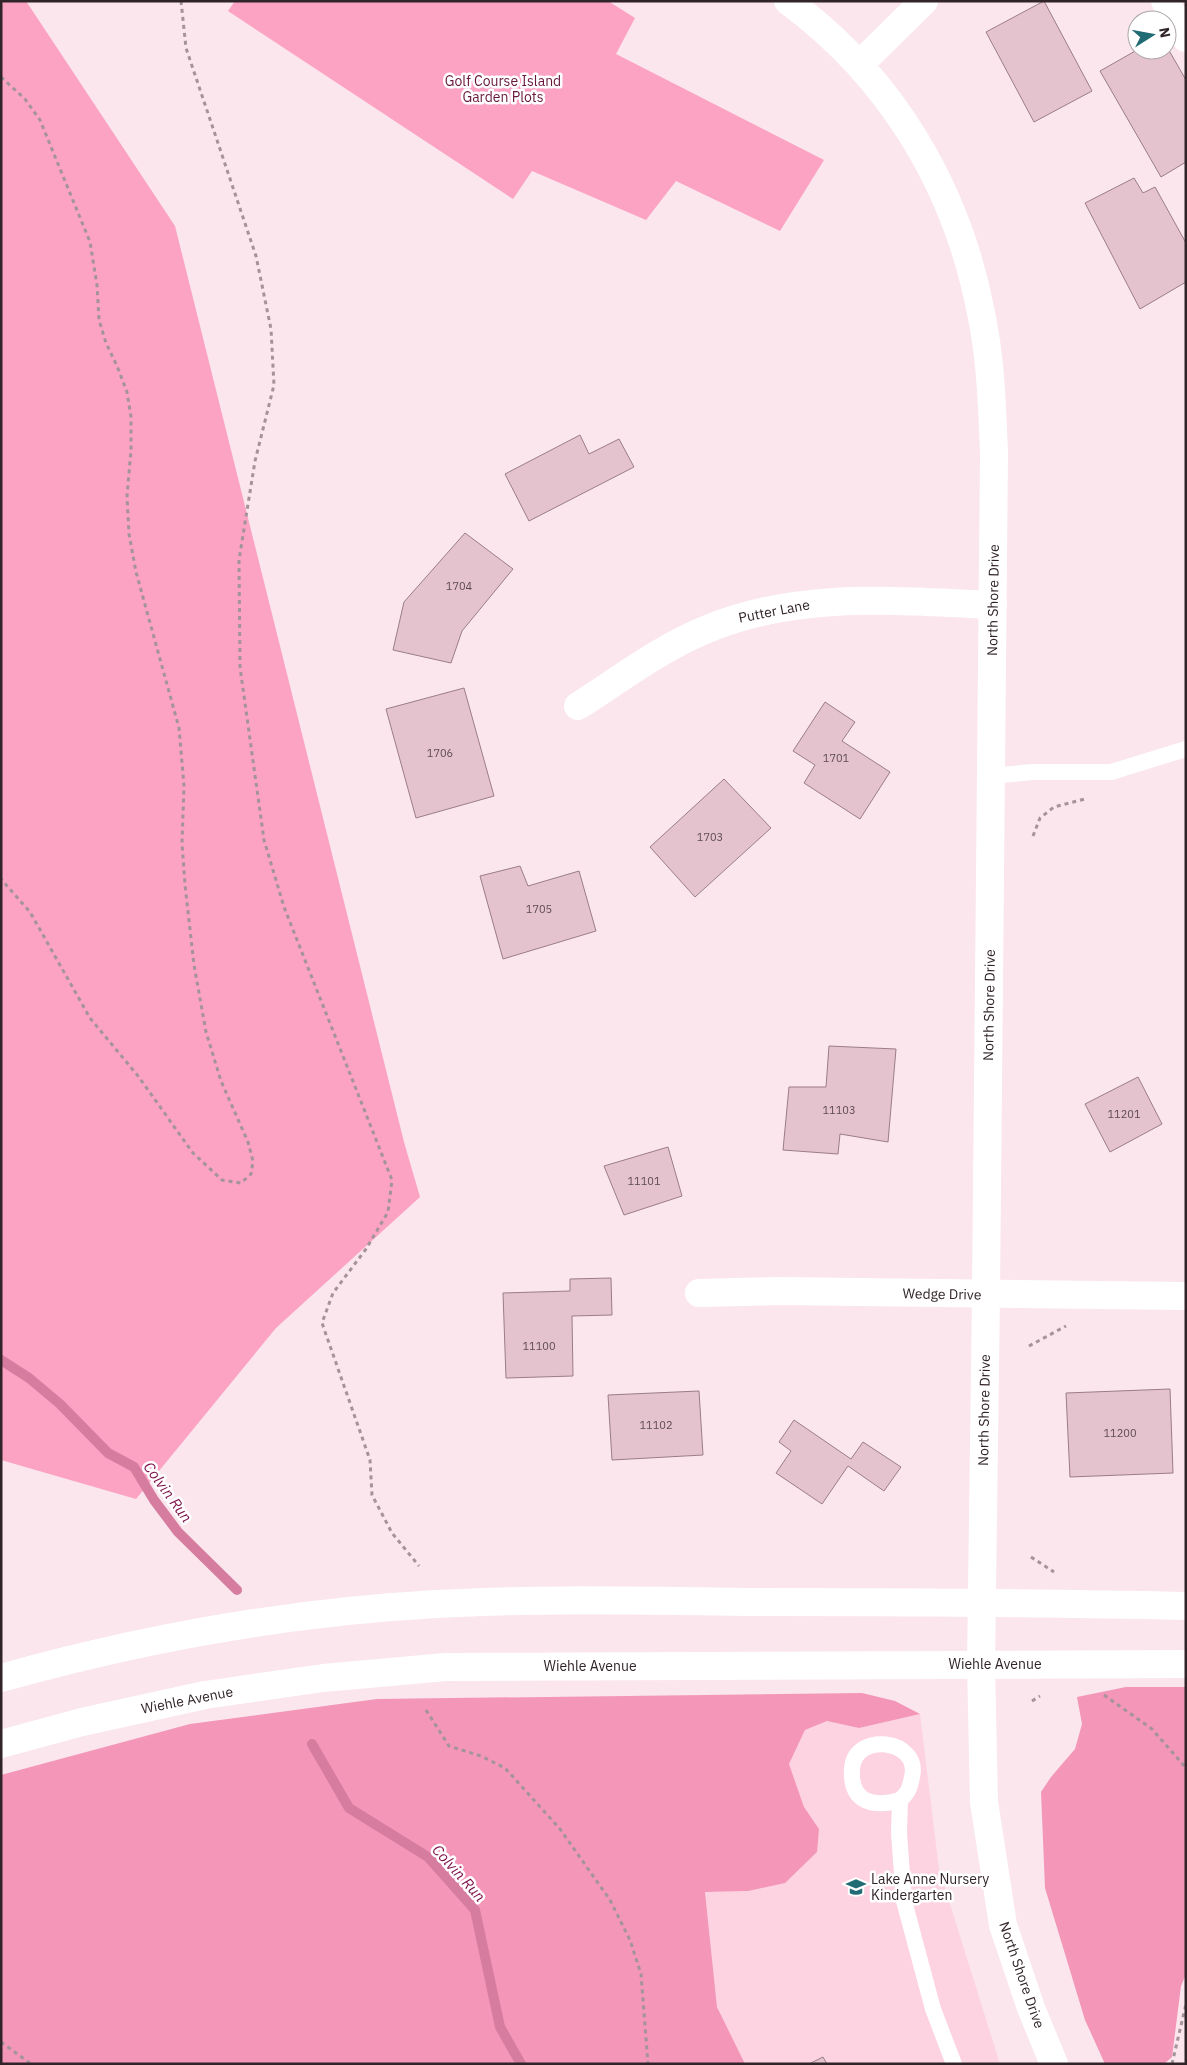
<svg xmlns="http://www.w3.org/2000/svg" width="1187" height="2065" font-family="'IBM Plex Sans',sans-serif">
<style>
.built{fill:#fdd3e1}
.green{fill:#fca2c3}
.forest{fill:#f396b8}
.lines{fill:none;stroke-linecap:round;stroke-linejoin:round}
.stream{stroke:#d67c9e;stroke-width:10}
.building{fill:#e4c3ce;stroke:#9b7d87}
.path{stroke:#a49398;stroke-width:3;stroke-dasharray:4 4;stroke-linecap:butt}
.service{stroke:#fff;stroke-width:16}
.minor{stroke:#fff;stroke-width:28}
.tertiary{stroke:#fff;stroke-width:28}
.secondary{stroke:#fff;stroke-width:28}
.labels{text-anchor:middle;dominant-baseline:central;stroke-width:5;stroke-linejoin:round;paint-order:stroke}
.number-label{font-size:11px;fill:#5e4c52}
.park-label{font-size:14px;fill:#67173c;stroke:#fff}
.street-label{font-size:14px;fill:#312428;stroke:#fff}
.poi-label{font-size:14px;fill:#312428;stroke:#fff;text-anchor:start}
.water-label{font-size:15px;font-style:italic;fill:#7d0f47;stroke:#fff}
</style>
<rect width="100%" height="100%" fill="#fae6ec"/>
<!-- built -->
<polygon class="built" points="920,1714 939,1869 1000,2064 744,2064 717,2007 705,1892 748,1891 819,1829 804,1807 789,1764 805,1730 827,1721 859,1728"/>
<!-- green -->
<g class="green">
<polygon points="1,1 26,1 175,226 404,1142 420,1197 276,1328 136,1499 1,1460"/>
<polygon points="235,1 608,1 635,18 616,54 824,160 780,231 676,181 646,220 532,171 513,199 228,11"/>
</g>
<!-- forest -->
<g class="forest">
<polygon points="1126,1687 1186,1687 1186,1974 1181,1986 1172,2057 1164,2064 1105,2064 1085,2020 1045,1888 1041,1792 1051,1777 1075,1749 1082,1724 1077,1697"/>
<polygon points="862,1693 895,1701 920,1714 859,1728 827,1721 805,1730 789,1764 804,1807 819,1829 817,1852 785,1883 748,1891 705,1892 717,2007 745,2064 1,2064 1,1775 190,1724 377,1699"/>
</g>
<g class="lines">
<!-- stream -->
<g class="stream">
<polyline points="1,1360 29,1378 60,1404 108,1453 134,1467 154,1500 178,1532 237,1590"/>
<polyline points="312,1744 349,1808 428,1857 475,1910 500,2027 521,2064"/>
</g>
</g>
<!-- building -->
<g class="building">
<polygon points="1044,1 1092,91 1034,122 986,32"/>
<polygon points="1167,47 1186,80 1186,162 1161,177 1100,71 1137,50 1167,50"/>
<polygon points="1134,178 1143,193 1155,187 1186,243 1186,282 1140,309 1085,203"/>
<polygon points="580,435 589,454 619,439 634,467 529,521 505,474"/>
<polygon points="465,533 513,569 462,631 451,663 393,650 404,602"/>
<polygon points="464,688 494,796 416,818 386,709"/>
<polygon points="825,702 855,722 842,741 890,772 860,819 804,783 815,765 793,751"/>
<polygon points="724,779 771,828 695,897 650,847"/>
<polygon points="520,866 528,886 579,871 596,931 503,959 480,876"/>
<polygon points="829,1046 896,1049 888,1142 840,1134 838,1154 783,1150 789,1087 826,1087"/>
<polygon points="1138,1077 1162,1124 1110,1152 1085,1104"/>
<polygon points="668,1147 682,1196 624,1215 604,1166"/>
<polygon points="611,1278 612,1315 572,1316 573,1376 506,1378 503,1293 570,1291 570,1279"/>
<polygon points="1170,1389 1173,1473 1070,1477 1066,1393"/>
<polygon points="699,1391 703,1455 612,1460 608,1395"/>
<polygon points="794,1420 851,1459 863,1442 901,1467 884,1491 848,1466 822,1504 776,1473 791,1451 779,1442"/>
<polygon points="823,2057 827,2064 809,2064"/>
</g>
<g class="lines">
<!-- path -->
<g class="path">
<polyline points="181,1 186,48 256,256 271,329 274,385 255,461 239,560 240,667 264,840 284,907 392,1180 388,1212 366,1249 333,1293 322,1323 370,1460 372,1495 392,1533 419,1566"/>
<polyline points="1,77 25,99 40,120 90,242 97,285 99,320 106,343 117,366 127,392 131,417 131,450 127,496 129,534 136,572 179,728 184,786 182,843 185,885 194,965 206,1032 221,1081 248,1142 253,1161 251,1174 241,1183 222,1180 193,1153 138,1076 90,1018 30,912 1,879"/>
<polyline points="1033,836 1040,818 1054,807 1085,799"/>
<polyline points="1029,1346 1066,1326"/>
<polyline points="1031,1557 1054,1572"/>
<polyline points="1104,1695 1152,1729 1186,1768"/>
<polyline points="1032,1701 1040,1696"/>
<polyline points="426,1710 449,1746 481,1756 505,1768 560,1829 610,1900 630,1940 641,1974 648,2064"/>
<polyline points="1,2042 31,2064"/>
<polyline points="1172,2064 1186,2004"/>
</g>
<!-- service -->
<g class="service">
<polyline points="991,776 1033,772 1111,772 1186,749"/>
<path d="M 900,1800 C 872,1808 850,1802 852,1769 C 854,1731 921,1739 912,1777 C 910,1788 908,1793 900,1800 L 899,1833 L 904,1901 L 933,2009 L 954,2064"/>
</g>
<!-- minor -->
<g class="minor">
<polyline points="1165,1 1186,38"/>
<polyline points="860,64 924,1"/>
<path d="M 578,706 C 619,680 661,648 705,630 C 797,591 895,601 993,605"/>
<polyline points="699,1293 779,1291 1186,1296"/>
<polyline points="981,1665 984,1802 1003,1925 1031,2008 1054,2064"/>
</g>
<!-- tertiary -->
<path class="tertiary" d="M 788,1 C 891,77 957,187 981,313 C 991,360 992,406 994,453 L 986,1295 L 981,1665"/>
<!-- secondary -->
<g class="secondary">
<path d="M 1,1678 C 144,1638 289,1612 437,1604 C 543,1598 649,1601 755,1602 C 898,1602 1042,1603 1186,1606"/>
<polyline points="1,1744 82,1722 205,1695 323,1678 446,1667 1186,1664"/>
</g>
</g>
<!-- icons -->
<defs>
<symbol id="school-bare" viewBox="-9 -9 18 18"><path d="M0-5L7-2L0 1L-7-2ZM-4 1L0 2.5L4 1V4Q0 6-4 4Z" fill="#206b74" stroke="#fff" stroke-width="2.5" paint-order="stroke"/></symbol>
</defs>
<g fill-rule="evenodd">
<use href="#school-bare" x="842" y="1873" width="28" height="28"/>
</g>
<g class="labels">
<!-- number labels -->
<g class="number-label">
<text x="459" y="586">1704</text>
<text x="440" y="753">1706</text>
<text x="836" y="758">1701</text>
<text x="710" y="837">1703</text>
<text x="539" y="909">1705</text>
<text x="839" y="1110">11103</text>
<text x="1124" y="1114">11201</text>
<text x="644" y="1181">11101</text>
<text x="539" y="1346">11100</text>
<text x="656" y="1425">11102</text>
<text x="1120" y="1433">11200</text>
</g>
<!-- park labels -->
<g class="park-label">
<text x="503" y="81">Golf Course Island<tspan x="503" dy="16">Garden Plots</tspan></text>
</g>
<!-- street labels -->
<g class="street-label">
<text transform="translate(993 600) rotate(-89)">North Shore Drive</text>
<text transform="translate(774 611) rotate(-11)">Putter Lane</text>
<text transform="translate(989 1005) rotate(-89)">North Shore Drive</text>
<text transform="translate(942 1294) rotate(1)">Wedge Drive</text>
<text transform="translate(984 1410) rotate(-89)">North Shore Drive</text>
<text x="995" y="1664">Wiehle Avenue</text>
<text x="590" y="1666">Wiehle Avenue</text>
<text transform="translate(187 1700) rotate(-11)">Wiehle Avenue</text>
<text transform="translate(1022 1975) rotate(71)">North Shore Drive</text>
</g>
<!-- poi labels -->
<g class="poi-label">
<text x="871" y="1879">Lake Anne Nursery<tspan x="871" dy="16">Kindergarten</tspan></text>
</g>
<!-- water labels -->
<g class="water-label">
<text transform="translate(168 1492) rotate(54)">Colvin Run</text>
<text transform="translate(459 1873) rotate(48)">Colvin Run</text>
</g>
</g>
<!-- border -->
<rect width="1187" height="2065" fill="none" stroke="#312428" stroke-width="5"/>
<!-- north arrow -->
<g transform="translate(1152 35) rotate(79)"><circle r="24" fill="#ffffff" stroke="#ada7a9"/>
<path d="M0-4L9 19L0 12L-9 19Z" fill="#206b74"/>
<text y="-8" font-size="14" font-weight="bold" text-anchor="middle" fill="#312428">N</text>
</g>
</svg>
